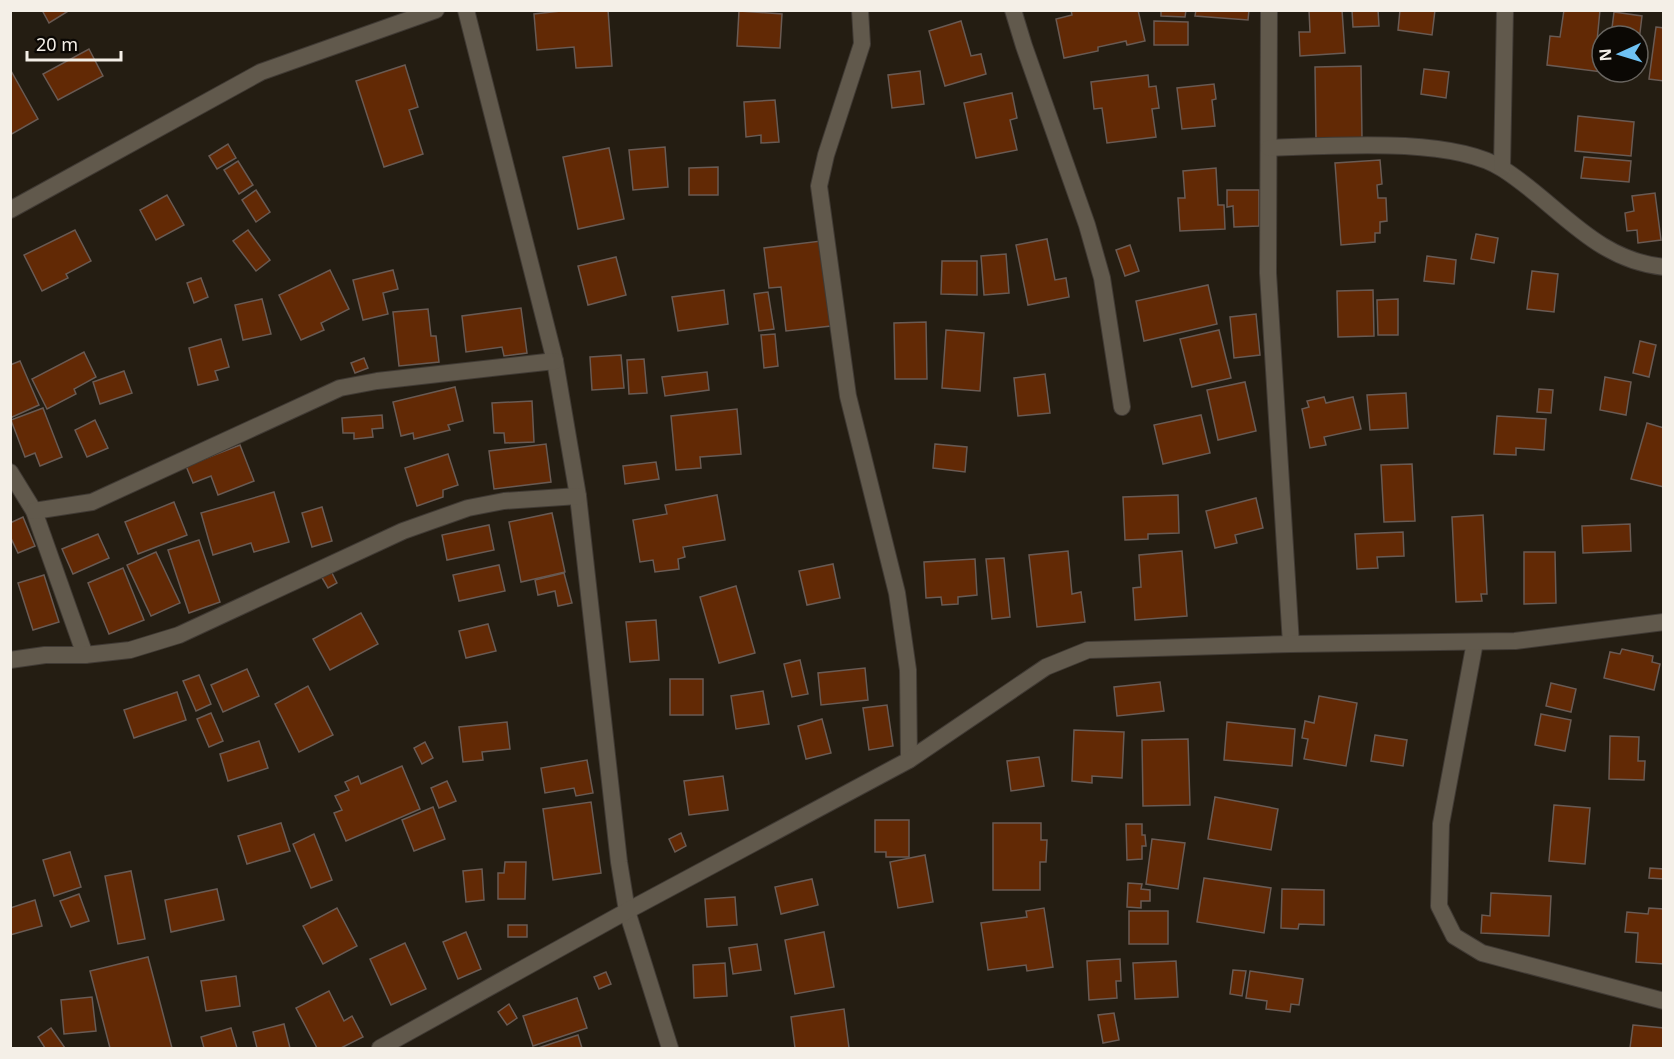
<svg xmlns="http://www.w3.org/2000/svg" width="1674" height="1059" font-family="'Noto Sans',sans-serif">
<style>
.building{fill:#622905;stroke:#695a53;stroke-width:1.5}
.lines{fill:none;stroke-linecap:round;stroke-linejoin:round}
.minor-casing{stroke:#403a34;stroke-width:18}
.minor{stroke:#61594c;stroke-width:16}
</style>
<rect width="100%" height="100%" fill="#241d12"/>
<!-- building -->
<g class="building">
<polygon points="42,10 70,10 49,23"/>
<polygon points="570,10 608,10 612,66 576,68 574,47 537,50 534,14"/>
<polygon points="1071,10 1138,10 1145,41 1127,45 1126,41 1098,47 1098,51 1064,58 1056,19 1072,15"/>
<polygon points="1161,10 1186,10 1185,17 1161,16"/>
<polygon points="1196,10 1249,10 1248,20 1195,16"/>
<polygon points="1309,10 1342,10 1345,53 1300,56 1299,32 1310,32"/>
<polygon points="1352,10 1378,10 1379,26 1353,27"/>
<polygon points="1400,10 1435,10 1432,35 1398,30"/>
<polygon points="1564,10 1600,10 1597,41 1602,42 1600,58 1602,58 1602,72 1547,65 1550,36 1560,37"/>
<polygon points="739,11 782,14 780,48 737,46"/>
<polygon points="1614,12 1642,16 1638,49 1638,36 1611,36"/>
<polygon points="961,21 971,56 981,54 986,74 945,86 929,31"/>
<polygon points="1154,21 1188,22 1188,45 1154,45"/>
<polygon points="1656,27 1664,28 1664,81 1649,79"/>
<polygon points="89,49 103,76 58,100 43,74"/>
<polygon points="405,65 418,107 409,110 423,154 384,167 356,81"/>
<polygon points="1361,66 1362,139 1316,140 1315,67"/>
<polygon points="10,69 38,119 10,135"/>
<polygon points="1424,69 1449,72 1446,98 1421,94"/>
<polygon points="920,71 924,104 892,108 888,75"/>
<polygon points="1148,75 1149,87 1156,86 1159,108 1152,109 1156,137 1107,143 1102,108 1094,109 1091,82"/>
<polygon points="1214,84 1216,99 1212,100 1215,126 1182,129 1177,88"/>
<polygon points="1012,93 1017,118 1010,120 1017,150 976,158 964,103"/>
<polygon points="775,100 779,142 761,143 761,135 746,137 744,102"/>
<polygon points="1578,116 1634,122 1631,156 1575,151"/>
<polygon points="228,144 236,158 217,169 209,156"/>
<polygon points="665,147 668,187 633,190 629,150"/>
<polygon points="609,148 624,219 578,229 563,157"/>
<polygon points="1584,157 1631,161 1629,182 1581,178"/>
<polygon points="1380,160 1382,184 1377,185 1378,198 1386,198 1387,221 1380,222 1380,233 1375,233 1375,242 1341,245 1335,163"/>
<polygon points="238,161 253,185 239,194 224,170"/>
<polygon points="718,167 718,195 689,195 689,168"/>
<polygon points="1216,168 1218,205 1224,205 1225,229 1180,231 1178,198 1185,198 1183,171"/>
<polygon points="256,190 270,212 256,222 242,200"/>
<polygon points="1227,190 1259,190 1259,226 1234,227 1233,206 1227,207"/>
<polygon points="1655,193 1661,240 1638,243 1637,230 1627,231 1625,213 1634,211 1632,196"/>
<polygon points="167,195 184,225 156,240 140,210"/>
<polygon points="75,230 91,261 66,274 68,278 42,291 24,255"/>
<polygon points="248,230 270,260 256,271 233,241"/>
<polygon points="1476,234 1498,238 1494,263 1471,259"/>
<polygon points="1047,239 1055,280 1066,278 1069,297 1028,305 1016,245"/>
<polygon points="821,241 831,326 786,331 781,287 769,288 764,248"/>
<polygon points="1130,245 1139,271 1125,276 1116,250"/>
<polygon points="1006,254 1009,293 984,295 981,256"/>
<polygon points="1427,256 1456,260 1454,284 1424,281"/>
<polygon points="616,257 626,295 588,305 578,266"/>
<polygon points="942,261 977,261 977,295 941,294"/>
<polygon points="330,270 349,309 321,323 324,330 301,340 279,295"/>
<polygon points="393,270 398,289 383,293 388,314 363,320 353,280"/>
<polygon points="1532,271 1558,274 1554,312 1527,309"/>
<polygon points="201,278 208,297 194,303 187,283"/>
<polygon points="1208,285 1217,324 1144,341 1136,301"/>
<polygon points="724,290 728,324 678,331 672,297"/>
<polygon points="1373,290 1374,336 1338,337 1337,291"/>
<polygon points="768,292 774,329 759,331 754,294"/>
<polygon points="262,299 271,334 243,340 235,305"/>
<polygon points="1398,299 1398,335 1378,335 1377,300"/>
<polygon points="521,308 527,353 504,356 502,347 466,352 462,316"/>
<polygon points="428,309 431,336 436,336 439,362 399,366 393,312"/>
<polygon points="1256,314 1260,355 1234,358 1230,317"/>
<polygon points="926,322 927,379 895,379 894,323"/>
<polygon points="946,330 984,333 980,391 942,388"/>
<polygon points="1219,330 1231,378 1192,387 1180,339"/>
<polygon points="775,334 778,366 764,368 761,335"/>
<polygon points="221,339 229,367 215,371 218,380 198,385 189,348"/>
<polygon points="1640,341 1656,345 1649,377 1633,373"/>
<polygon points="84,352 96,377 74,389 76,394 47,409 32,379"/>
<polygon points="621,355 624,388 592,390 590,357"/>
<polygon points="364,358 368,368 355,373 351,363"/>
<polygon points="644,359 647,393 629,394 627,360"/>
<polygon points="20,361 39,405 10,418 10,365"/>
<polygon points="124,371 132,393 100,404 93,382"/>
<polygon points="707,372 709,390 665,396 662,377"/>
<polygon points="1045,374 1050,413 1018,416 1014,378"/>
<polygon points="1605,377 1631,382 1626,415 1600,410"/>
<polygon points="1245,382 1256,431 1218,440 1207,390"/>
<polygon points="455,387 463,421 448,425 450,430 414,439 413,433 401,436 393,402"/>
<polygon points="1539,389 1553,390 1551,413 1537,412"/>
<polygon points="1406,393 1408,428 1370,430 1367,395"/>
<polygon points="1324,397 1326,403 1353,397 1361,429 1324,437 1326,445 1310,448 1302,409 1309,407 1307,401"/>
<polygon points="532,401 534,442 505,443 504,433 494,433 492,403"/>
<polygon points="43,408 62,457 40,466 35,453 25,457 11,420"/>
<polygon points="737,409 741,454 700,457 701,468 676,470 671,416"/>
<polygon points="382,415 383,428 372,429 373,437 354,439 354,433 343,433 342,418"/>
<polygon points="1201,415 1210,453 1163,464 1154,425"/>
<polygon points="1497,416 1546,419 1544,450 1516,448 1516,455 1494,454"/>
<polygon points="95,420 108,448 87,457 75,430"/>
<polygon points="1647,423 1664,428 1664,487 1631,479"/>
<polygon points="546,444 551,482 494,489 489,451"/>
<polygon points="935,444 967,447 965,472 933,468"/>
<polygon points="240,445 254,481 218,495 211,476 193,483 186,466"/>
<polygon points="448,454 458,485 443,490 443,497 417,506 405,468"/>
<polygon points="656,462 659,479 625,484 623,466"/>
<polygon points="1412,464 1415,521 1384,522 1381,465"/>
<polygon points="274,492 289,542 254,552 251,543 213,555 201,513"/>
<polygon points="717,495 725,540 683,547 685,557 678,559 679,569 655,572 653,560 640,562 633,520 667,514 665,505"/>
<polygon points="1178,495 1179,533 1148,534 1148,539 1125,540 1123,497"/>
<polygon points="1256,498 1263,528 1235,535 1237,543 1215,548 1206,511"/>
<polygon points="174,502 187,535 138,554 125,522"/>
<polygon points="322,507 332,541 312,547 302,513"/>
<polygon points="552,513 565,572 521,582 509,522"/>
<polygon points="1483,515 1487,594 1481,594 1482,601 1456,602 1452,517"/>
<polygon points="23,517 35,546 18,553 10,536 10,523"/>
<polygon points="1630,524 1631,551 1583,553 1582,526"/>
<polygon points="489,525 494,550 447,560 442,535"/>
<polygon points="1403,532 1404,556 1377,557 1378,568 1357,569 1355,534"/>
<polygon points="98,534 109,558 73,574 62,549"/>
<polygon points="199,540 220,602 189,613 168,550"/>
<polygon points="1068,551 1072,594 1081,592 1085,622 1037,627 1029,555"/>
<polygon points="1182,551 1187,616 1135,620 1133,588 1141,587 1139,555"/>
<polygon points="156,552 180,603 151,616 127,565"/>
<polygon points="1524,552 1555,552 1556,603 1524,604"/>
<polygon points="1004,558 1010,617 992,619 986,559"/>
<polygon points="975,559 977,595 958,597 958,604 942,605 941,597 926,598 924,562"/>
<polygon points="833,564 840,598 807,605 799,571"/>
<polygon points="499,565 505,591 459,601 453,575"/>
<polygon points="123,568 144,620 109,634 88,583"/>
<polygon points="331,571 337,583 328,588 321,576"/>
<polygon points="564,573 572,603 558,606 555,591 538,595 535,580"/>
<polygon points="44,575 59,622 33,630 18,583"/>
<polygon points="736,586 755,653 719,663 700,597"/>
<polygon points="361,613 378,644 330,670 313,639"/>
<polygon points="656,620 659,660 630,662 626,622"/>
<polygon points="488,624 496,651 466,658 459,631"/>
<polygon points="1622,649 1653,656 1652,662 1660,664 1654,690 1604,678 1610,652 1620,654"/>
<polygon points="800,660 808,694 792,697 784,664"/>
<polygon points="865,668 868,700 821,705 818,673"/>
<polygon points="247,669 259,696 223,712 211,685"/>
<polygon points="199,675 211,704 196,711 183,681"/>
<rect x="670" y="679" width="33" height="36"/>
<polygon points="1160,682 1164,711 1117,716 1114,687"/>
<polygon points="1551,683 1576,689 1571,712 1546,706"/>
<polygon points="308,686 333,735 299,752 275,704"/>
<polygon points="763,691 769,724 736,729 731,696"/>
<polygon points="177,692 186,720 134,738 124,710"/>
<polygon points="1319,696 1357,703 1346,766 1304,759 1308,739 1302,738 1305,721 1314,723"/>
<polygon points="887,705 893,746 869,750 863,708"/>
<polygon points="211,713 223,741 209,747 197,719"/>
<polygon points="1541,714 1571,720 1565,751 1535,745"/>
<polygon points="822,719 831,753 806,759 798,726"/>
<polygon points="507,722 510,749 482,752 483,760 463,762 459,727"/>
<polygon points="1227,722 1295,729 1292,766 1224,760"/>
<polygon points="1074,730 1124,732 1122,778 1092,776 1092,783 1072,781"/>
<polygon points="1375,735 1407,740 1403,766 1371,761"/>
<polygon points="1610,736 1639,737 1638,761 1645,761 1644,780 1609,779"/>
<polygon points="1188,739 1190,805 1143,806 1142,740"/>
<polygon points="259,741 268,768 228,781 220,754"/>
<polygon points="425,742 433,758 422,764 414,748"/>
<polygon points="1039,757 1044,786 1011,791 1007,761"/>
<polygon points="587,760 593,793 576,796 574,788 545,793 541,768"/>
<polygon points="402,766 420,809 346,841 334,813 342,810 335,796 349,790 345,782 358,776 361,784"/>
<polygon points="723,776 728,810 689,815 684,781"/>
<polygon points="447,781 456,801 439,808 431,788"/>
<polygon points="1215,797 1278,809 1271,850 1208,839"/>
<polygon points="591,802 601,873 553,880 543,809"/>
<polygon points="1554,805 1590,808 1585,864 1549,861"/>
<polygon points="433,807 445,839 414,851 402,820"/>
<polygon points="875,820 909,820 909,857 886,857 886,852 875,852"/>
<polygon points="281,823 290,851 247,864 238,836"/>
<polygon points="993,823 1041,823 1041,840 1047,840 1046,862 1040,862 1040,890 993,890"/>
<polygon points="1126,824 1142,824 1142,835 1145,835 1146,846 1142,846 1142,859 1127,860"/>
<polygon points="681,833 686,846 675,852 669,839"/>
<polygon points="314,834 332,880 311,888 293,844"/>
<polygon points="1152,839 1185,843 1178,889 1146,884"/>
<polygon points="70,852 81,887 54,896 43,860"/>
<polygon points="925,855 933,902 898,908 890,862"/>
<polygon points="505,862 526,862 525,899 498,899 498,873 504,873"/>
<polygon points="1650,868 1664,869 1664,879 1649,878"/>
<polygon points="482,869 484,900 466,902 463,871"/>
<polygon points="131,871 145,939 118,944 105,876"/>
<polygon points="1204,878 1271,888 1264,933 1197,922"/>
<polygon points="812,879 818,905 781,914 775,887"/>
<polygon points="1128,883 1142,884 1141,889 1150,890 1150,901 1141,901 1141,908 1127,907"/>
<polygon points="217,889 224,920 171,932 165,900"/>
<polygon points="1282,889 1324,890 1324,925 1299,924 1298,929 1281,928"/>
<polygon points="1491,893 1551,896 1549,936 1481,933 1482,915 1490,916"/>
<polygon points="79,894 89,921 71,927 60,901"/>
<polygon points="735,897 737,925 707,927 705,899"/>
<polygon points="35,900 42,926 10,935 10,908"/>
<polygon points="337,908 357,946 323,964 303,926"/>
<polygon points="1044,908 1053,967 1027,971 1026,965 988,970 981,923 1027,917 1026,911"/>
<polygon points="1649,908 1664,909 1664,964 1636,962 1638,933 1625,932 1627,912 1648,914"/>
<rect x="1129" y="911" width="39" height="33"/>
<rect x="508" y="925" width="19" height="12"/>
<polygon points="466,932 481,969 458,979 443,942"/>
<polygon points="824,932 834,987 795,994 785,940"/>
<polygon points="405,943 426,989 391,1005 370,959"/>
<polygon points="757,944 761,970 733,974 729,948"/>
<polygon points="148,957 172,1048 110,1048 90,971"/>
<polygon points="1120,959 1121,981 1116,981 1117,998 1089,1000 1087,961"/>
<polygon points="1176,961 1178,997 1135,999 1133,963"/>
<polygon points="725,963 727,996 694,998 693,965"/>
<polygon points="1233,970 1246,971 1242,996 1230,994"/>
<polygon points="1250,971 1303,979 1299,1005 1291,1004 1290,1012 1266,1009 1267,1001 1246,998"/>
<polygon points="606,972 611,984 599,989 594,977"/>
<polygon points="236,976 240,1006 206,1011 201,981"/>
<polygon points="329,991 344,1021 352,1016 363,1037 341,1048 317,1048 296,1008"/>
<polygon points="92,997 96,1031 64,1034 61,1000"/>
<polygon points="577,998 587,1028 533,1046 523,1016"/>
<polygon points="509,1004 517,1018 507,1025 498,1012"/>
<polygon points="844,1009 849,1048 795,1048 791,1017"/>
<polygon points="1114,1013 1119,1040 1103,1043 1098,1015"/>
<polygon points="284,1024 290,1048 257,1048 253,1032"/>
<polygon points="1633,1025 1664,1028 1664,1048 1630,1048"/>
<polygon points="51,1028 65,1048 45,1048 38,1037"/>
<polygon points="231,1028 237,1048 204,1048 201,1037"/>
<polygon points="578,1035 582,1048 538,1048"/>
</g>
<g class="lines">
<defs>
<g id="minor">
<polyline points="466,10 555,361 578,496 619,862 627,911 670,1048"/>
<polyline points="860,10 862,44 826,155 819,186 848,396 897,593 908,670 909,760"/>
<polyline points="1013,10 1024,46 1087,225 1102,278 1122,407"/>
<polyline points="1269,10 1268,273 1291,644"/>
<path d="M 1269,148 C 1329,146 1452,136 1503,169 C 1558,204 1594,260 1664,267"/>
<polyline points="1502,168 1505,10"/>
<polyline points="10,210 261,72 436,10"/>
<polyline points="10,472 34,511 85,655"/>
<polyline points="34,511 92,502 340,388 377,381 555,361"/>
<polyline points="1475,642 1441,824 1439,906 1454,936 1482,953 1664,1001"/>
<polyline points="10,660 45,655 85,655 130,650 179,635 403,531 468,508 504,501 578,496"/>
<polyline points="380,1048 627,911 909,760 1046,667 1088,650 1291,644 1515,641 1664,622"/>
</g>
</defs>
<!-- minor casing -->
<use href="#minor" class="minor-casing"/>
<!-- minor -->
<use href="#minor" class="minor"/>
</g>
<!-- border -->
<rect width="1674" height="1059" fill="none" stroke="#f4efe7" stroke-width="24"/>
<!-- north arrow -->
<g transform="translate(1620 54) rotate(266)"><circle r="28" fill="#0b0804" stroke="#68645f" stroke-width="1.5"/>
<path d="M0-4.5L10 22L0 15L-10 22Z" fill="#6fc2f4"/>
<text y="-9" font-size="16" font-weight="bold" text-anchor="middle" fill="#f4efe7">N</text>
</g>
<!-- scale -->
<path d="M27 51v9h94v-9" fill="none" stroke="#f4efe7" stroke-width="3"/>
<text x="36" y="51" font-size="18" fill="#f4efe7" stroke="#0b0804" stroke-width="4.5" paint-order="stroke">20 m</text>
</svg>
